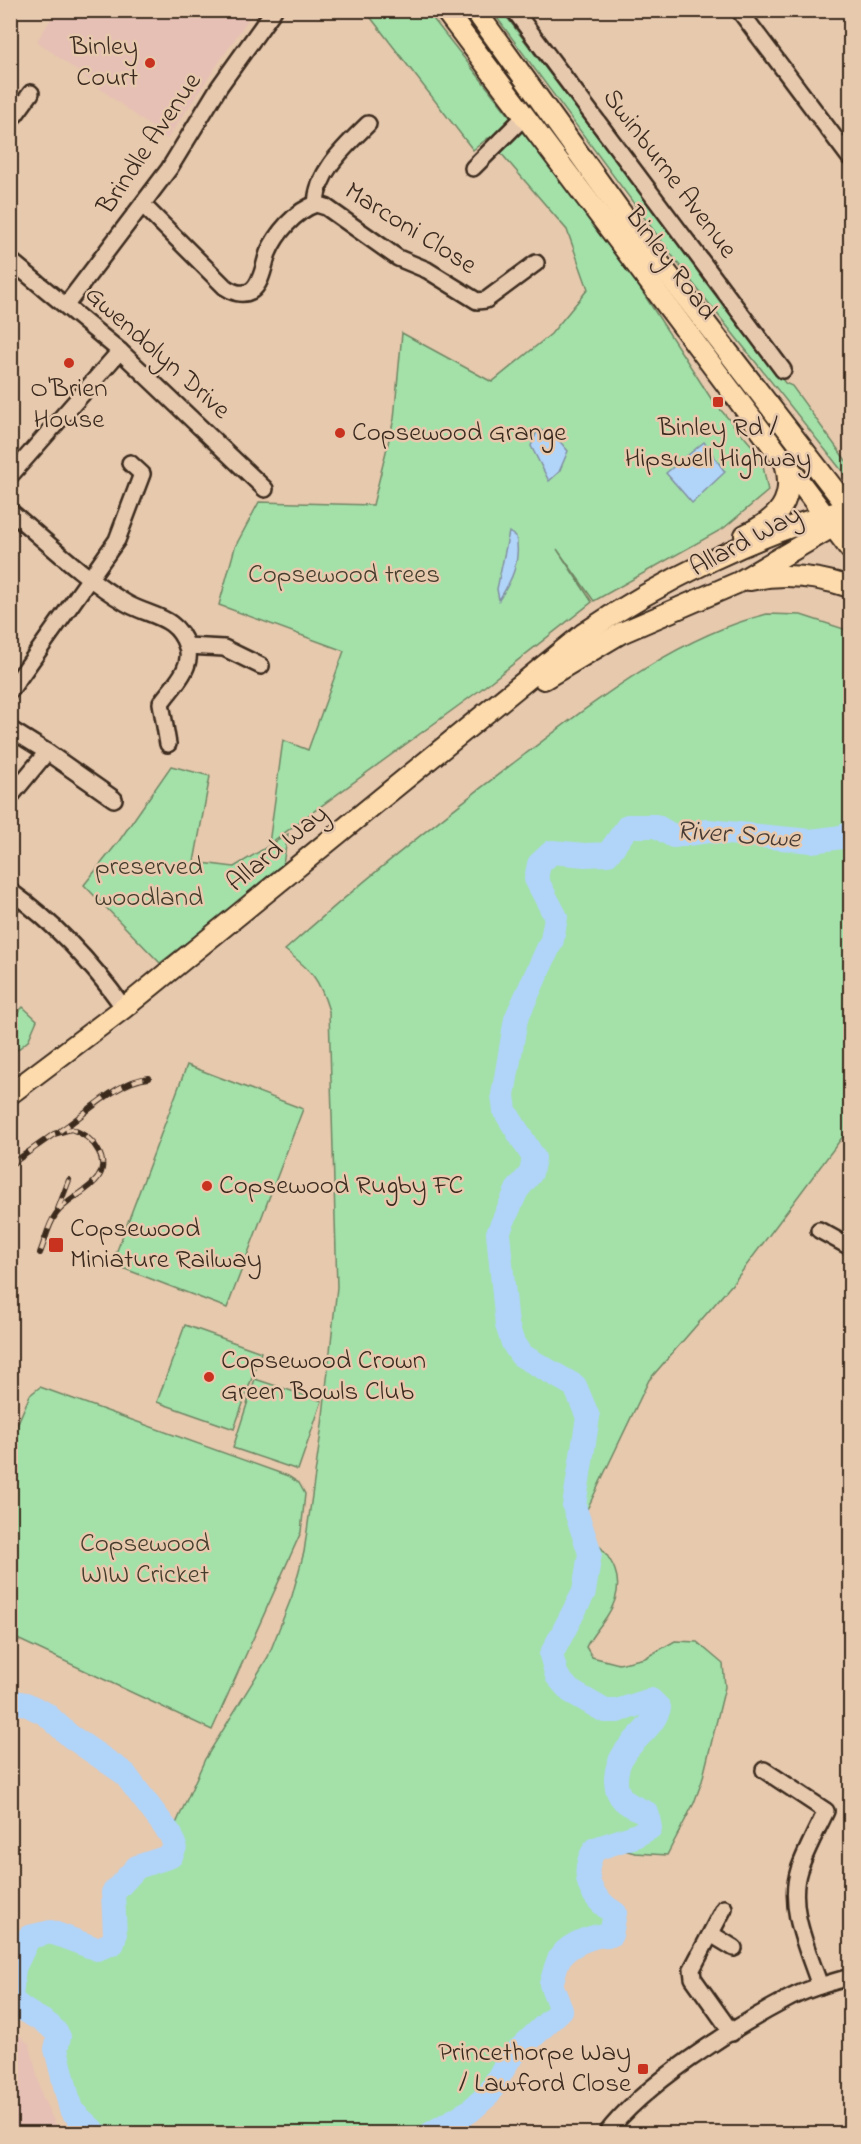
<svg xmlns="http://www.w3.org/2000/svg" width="861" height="2144" font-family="'Indie Flower',sans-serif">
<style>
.built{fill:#e6c0b4}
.green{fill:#a3e1a9;stroke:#6f8664;stroke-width:1.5}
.water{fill:#b1d4f9;stroke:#8290a1;stroke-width:1.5}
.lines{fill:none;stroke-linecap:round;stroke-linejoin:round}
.river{stroke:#b1d4f9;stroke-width:24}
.minor-casing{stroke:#3b2a1e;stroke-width:20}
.major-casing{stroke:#3b2a1e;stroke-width:24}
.minor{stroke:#e7c9ae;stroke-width:15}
.major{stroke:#fedbac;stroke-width:20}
.rail-casing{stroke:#3b2a1e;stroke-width:6}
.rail{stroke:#e7c9ae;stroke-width:4;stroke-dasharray:11;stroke-linecap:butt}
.poi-dot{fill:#c8321e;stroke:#e7c9ae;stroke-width:2}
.labels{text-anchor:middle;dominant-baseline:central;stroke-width:5;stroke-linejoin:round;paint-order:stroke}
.poi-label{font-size:27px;fill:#3b2a1e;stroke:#e7c9ae;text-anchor:start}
.street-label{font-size:27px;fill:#3b2a1e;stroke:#e7c9ae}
.park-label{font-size:27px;fill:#453c2c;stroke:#e7c9ae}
.water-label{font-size:28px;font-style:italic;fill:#473b34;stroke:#e7c9ae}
</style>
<rect width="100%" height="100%" fill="#e7c9ae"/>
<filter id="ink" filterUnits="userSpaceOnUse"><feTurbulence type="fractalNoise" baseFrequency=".0167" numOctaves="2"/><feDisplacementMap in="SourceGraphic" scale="12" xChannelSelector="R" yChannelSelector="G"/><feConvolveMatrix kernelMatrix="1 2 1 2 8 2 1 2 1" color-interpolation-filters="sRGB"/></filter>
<g filter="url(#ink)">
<!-- built -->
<g class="built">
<polygon points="245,11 249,18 167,139 37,41 56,11"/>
<polygon points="10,2027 30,2045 42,2096 60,2133 11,2133"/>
</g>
<!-- green -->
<g class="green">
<polygon points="375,11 427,11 616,251 712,400 761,456 768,491 724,528 594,601 557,549 592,602 480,690 269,844 283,740 308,750 344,651 219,605 235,547 259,502 373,505 394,419 402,333 492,382 551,334 588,289 567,230 488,138 473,150 368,14"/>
<polygon points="492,11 502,11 785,383 792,386 850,466 850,481 688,277"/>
<path d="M 767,614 L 801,615 L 850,631 L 850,1127 L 734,1282 L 649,1380 L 580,1524 C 607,1554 633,1576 607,1616 C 600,1627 592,1635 586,1647 L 592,1657 L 619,1664 L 645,1658 L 675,1641 L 697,1642 L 723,1664 L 725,1687 L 702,1781 L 694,1803 L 667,1855 L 635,1853 L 604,1845 L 594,1849 L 587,1860 L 585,1879 L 604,1907 L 615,1913 L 611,1935 C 596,1934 571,1943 561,1956 C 556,1962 554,1976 551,1984 L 561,2010 L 509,2059 L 489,2094 L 470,2111 L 430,2134 L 96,2133 L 71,2110 L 56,2049 L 59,2037 C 47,2016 28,2019 11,1998 L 14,1968 L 30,1937 L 51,1932 L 97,1949 L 113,1943 L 115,1935 L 113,1893 L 137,1867 L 171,1856 L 175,1847 L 171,1835 L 205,1759 L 268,1657 L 292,1596 L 304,1552 L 322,1425 L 337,1287 L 329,1011 C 319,978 312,971 285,950 C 362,881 442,817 524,755 C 598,699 676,637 767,614 Z"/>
<polygon points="171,766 210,776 194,862 234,867 288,834 282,870 160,963 84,885 119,841"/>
<polygon points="23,1007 37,1020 28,1041 11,1055 11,1019"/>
<polygon points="187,1065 303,1109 227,1308 112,1264"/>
<polygon points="185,1325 261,1352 234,1429 157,1402"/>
<polygon points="255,1379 322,1401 298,1470 233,1448"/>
<polygon points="40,1387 288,1476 299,1483 305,1494 301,1532 212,1730 11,1636 11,1439 30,1395"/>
</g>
<!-- water -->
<g class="water">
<polygon points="538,429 556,437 568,451 559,472 549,481 531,446"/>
<polygon points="704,442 725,472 692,503 666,473"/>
<path d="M 509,532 L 516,537 C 521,561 512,580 499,600 L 497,589 Z"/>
</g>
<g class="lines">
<!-- river -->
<g class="river">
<path d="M 10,1701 L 26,1704 L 46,1714 L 70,1736 L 124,1773 L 171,1835 L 175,1847 L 171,1856 L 137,1867 L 113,1893 L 115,1935 L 113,1943 L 97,1949 L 51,1932 L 29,1937 L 14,1968 L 11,1998 C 28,2019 47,2016 59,2037 L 56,2049 L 71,2110 L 97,2134"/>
<path d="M 430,2134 L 470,2111 L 489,2094 L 509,2059 L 561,2010 L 551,1984 C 554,1976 556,1962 561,1956 C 571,1943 596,1934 611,1935 L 615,1913 C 590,1898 579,1874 595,1849 L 635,1836 L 650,1828 L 647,1813 C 629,1805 615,1800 616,1778 C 618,1744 650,1736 659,1708 L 651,1700 L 617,1711 L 605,1711 L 570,1691 L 557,1676 L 551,1655 L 584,1592 L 590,1553 L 574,1506 L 588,1417 L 575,1386 L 521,1355 L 513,1343 L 507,1325 L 498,1233 L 517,1190 L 531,1173 L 534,1158 L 505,1111 L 503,1095 L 516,1019 L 552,940 L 556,917 L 536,879 L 539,864 L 552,852 L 585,855 L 608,854 L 628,826 L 656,826 L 673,836 L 708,831 L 811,841 L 842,837 L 850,833"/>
</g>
<defs>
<g id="minor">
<polyline points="514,10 783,370"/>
<polyline points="739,10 850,158"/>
<polyline points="10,111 15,115 31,93"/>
<polyline points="473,168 525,116"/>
<path d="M 316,204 C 317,171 346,146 368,124"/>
<path d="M 143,205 L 225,287 C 232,292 242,296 251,291 C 262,284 264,264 268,253 C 276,234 295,211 316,204 L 326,207 L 398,258 L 427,270 L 477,301 L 486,300 L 536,263"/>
<polyline points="10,260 120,351 265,489"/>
<polyline points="66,305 169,169 219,87 274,10"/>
<polyline points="10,476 120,351"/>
<path d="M 10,511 C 48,543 84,578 126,603 C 150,617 177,615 187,647 C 194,668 172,687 161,703 L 168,744"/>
<polyline points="187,646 224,648 261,666"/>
<polyline points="10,691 117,540 142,474 130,463"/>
<polyline points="10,729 47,752 10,797"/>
<polyline points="47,752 114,799"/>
<path d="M 10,891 C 55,923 92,963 124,1008"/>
<polyline points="819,1230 850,1247"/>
<path d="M 764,1770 L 826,1811 C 817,1830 806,1850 799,1870 C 787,1908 808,1950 820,1986"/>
<polyline points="724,1908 692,1969 693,1978 732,2033"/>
<polyline points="711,1934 734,1948"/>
<path d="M 606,2134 C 644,2084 731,2029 786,2000 C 806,1989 829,1983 850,1977"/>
</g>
<g id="major">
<polyline points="445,10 850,549"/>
<polyline points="475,10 636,233 850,510"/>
<path d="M 745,535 C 778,519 796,501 785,462"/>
<path d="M 750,580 C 785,572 817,576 850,587"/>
<polyline points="544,679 621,633 737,583 834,526 842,518"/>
<path d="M 10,1094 L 124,1008 L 583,634 C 659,582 760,531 850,509"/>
</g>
</defs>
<!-- minor casing -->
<use href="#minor" class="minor-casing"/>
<!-- major casing -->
<use href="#major" class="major-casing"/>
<!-- minor -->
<use href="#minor" class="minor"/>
<!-- major -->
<use href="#major" class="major"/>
<defs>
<g id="rail">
<path d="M 60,1131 C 87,1113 117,1081 149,1078"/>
<path d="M 10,1165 L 54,1134 L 71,1129 C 83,1133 93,1140 99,1152 C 115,1184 70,1193 56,1214 C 48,1225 45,1241 40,1253"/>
<polyline points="58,1209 69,1180"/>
</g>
</defs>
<!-- rail casing -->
<use href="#rail" class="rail-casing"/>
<!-- rail -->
<use href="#rail" class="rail"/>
</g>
</g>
<!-- markers -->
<g class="poi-dot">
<circle cx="150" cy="63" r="6"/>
<circle cx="69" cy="363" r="6"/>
<rect x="712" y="396" width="12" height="12" rx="3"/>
<circle cx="340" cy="433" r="6"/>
<circle cx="207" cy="1186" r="6"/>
<rect x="48" y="1237" width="16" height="16" rx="3"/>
<circle cx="209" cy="1377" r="6"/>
<rect x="637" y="2063" width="12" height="12" rx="3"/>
</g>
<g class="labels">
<!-- poi labels -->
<g class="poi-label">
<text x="138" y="47" text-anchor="end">Binley<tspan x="138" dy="31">Court</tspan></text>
<text x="69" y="389" text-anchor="middle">O'Brien<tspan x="69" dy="31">House</tspan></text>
<text x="718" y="428" text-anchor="middle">Binley Rd /<tspan x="718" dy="31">Hipswell Highway</tspan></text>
<text x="352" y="433">Copsewood Grange</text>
<text x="219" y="1186">Copsewood Rugby FC</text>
<text x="70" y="1229">Copsewood<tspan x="70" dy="31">Miniature Railway</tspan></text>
<text x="221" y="1361">Copsewood Crown<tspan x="221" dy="31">Green Bowls Club</tspan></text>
<text x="631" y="2053" text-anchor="end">Princethorpe Way<tspan x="631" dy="31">/ Lawford Close</tspan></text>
</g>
<!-- street labels -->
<g class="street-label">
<text transform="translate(150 144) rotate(-56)">Brindle Avenue</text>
<text transform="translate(669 174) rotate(53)">Swinburne Avenue</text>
<text transform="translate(410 229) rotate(32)">Marconi Close</text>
<text transform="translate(670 264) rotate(53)">Binley Road</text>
<text transform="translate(157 353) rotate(42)">Gwendolyn Drive</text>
<text transform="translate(746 542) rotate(-28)">Allard Way</text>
<text transform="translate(278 849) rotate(-39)">Allard Way</text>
</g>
<!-- park labels -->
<g class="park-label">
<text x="344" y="575">Copsewood trees</text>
<text x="149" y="867">preserved<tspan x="149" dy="31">woodland</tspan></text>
<text x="145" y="1544">Copsewood<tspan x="145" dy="31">WIW Cricket</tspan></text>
</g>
<!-- water labels -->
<g class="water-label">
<text transform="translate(738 836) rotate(4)">River Sowe</text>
</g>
</g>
<!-- margin -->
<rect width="861" height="2144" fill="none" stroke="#e7c9ae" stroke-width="36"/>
<rect x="18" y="18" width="825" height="2108" fill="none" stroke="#3b2a1e" stroke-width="2" filter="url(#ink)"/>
</svg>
